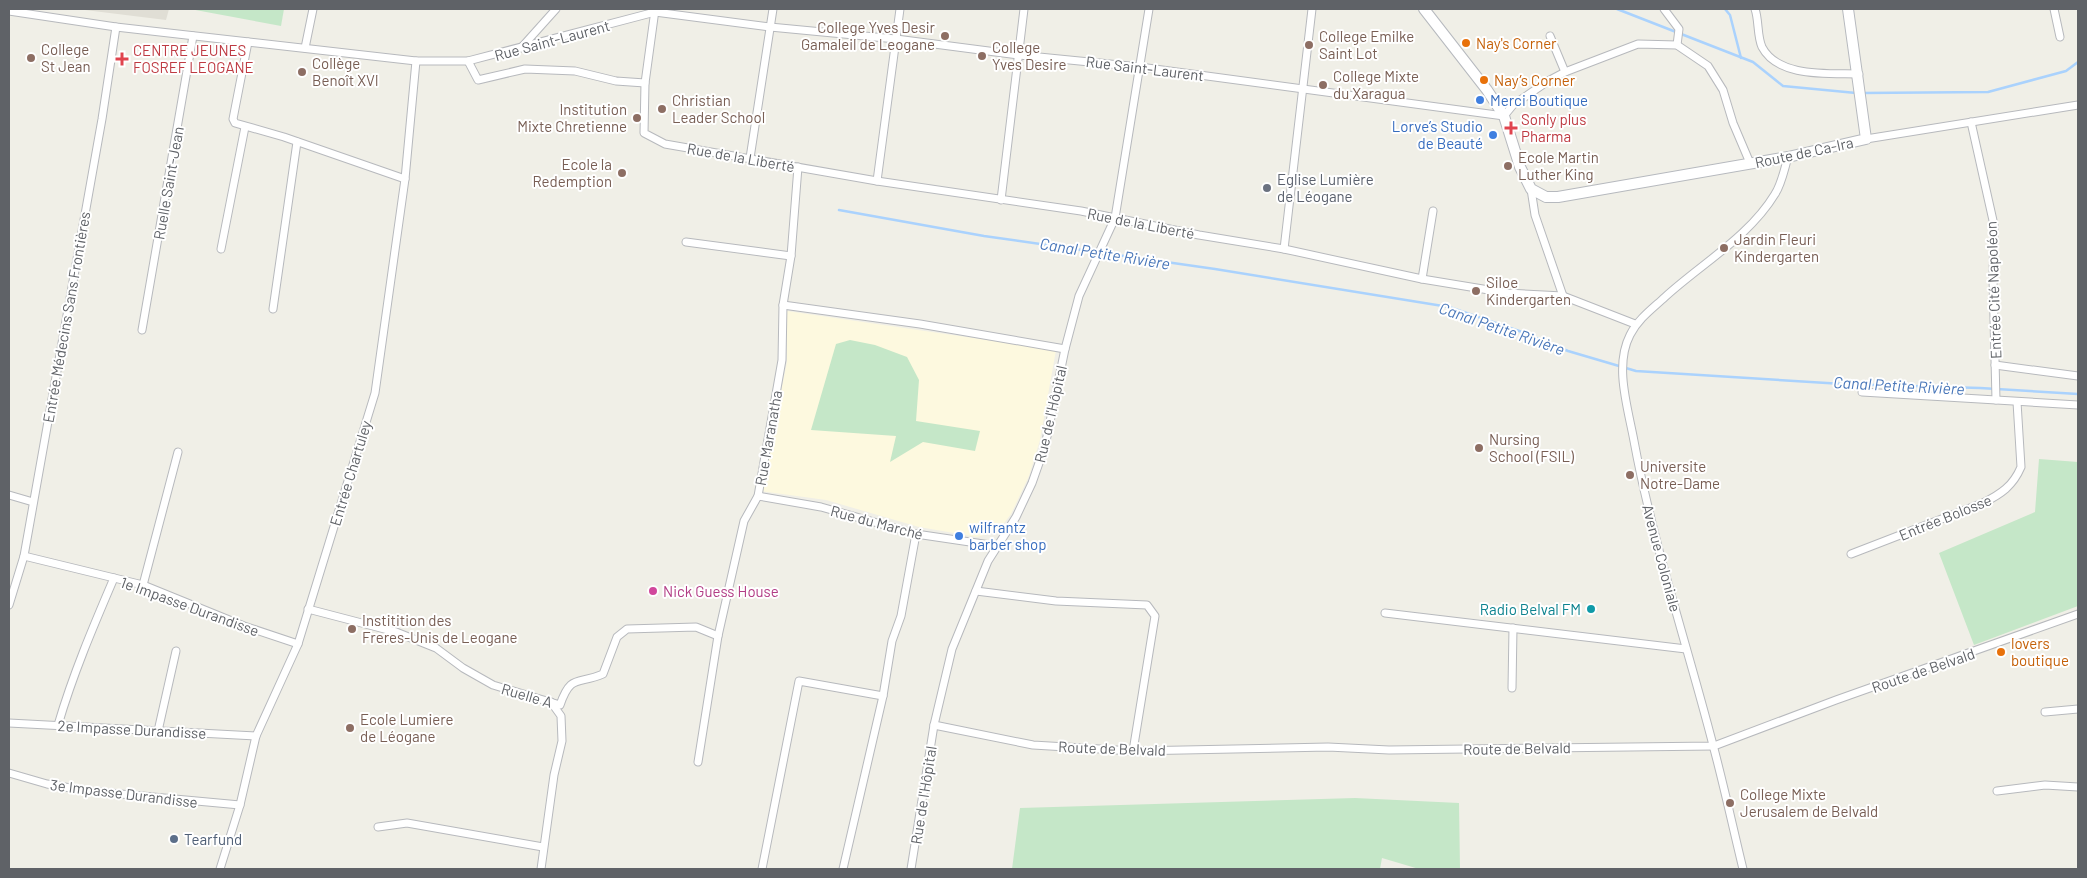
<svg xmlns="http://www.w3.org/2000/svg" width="2087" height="878" font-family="Barlow,sans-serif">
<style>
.commercial{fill:#fdf9df}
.education{fill:#e0ded5}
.green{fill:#c5e7c8}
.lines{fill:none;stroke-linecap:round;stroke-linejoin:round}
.stream{stroke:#aad2fd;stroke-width:2.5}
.street-casing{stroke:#b7b9bd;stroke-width:9}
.secondary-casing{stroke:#b6b9be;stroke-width:12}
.street{stroke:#fff;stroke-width:7}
.secondary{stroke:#fff;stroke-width:10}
.education-dot{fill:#8d6e63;stroke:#fff;stroke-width:2}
.food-dot{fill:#e8710a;stroke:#fff;stroke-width:2}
.health-dot{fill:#e0444e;stroke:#fff;stroke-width:2}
.shop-dot{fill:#3f7fe0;stroke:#fff;stroke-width:2}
.worship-dot{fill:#6b7280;stroke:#fff;stroke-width:2}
.hotel-dot{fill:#d1479c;stroke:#fff;stroke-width:2}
.culture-dot{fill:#0f9aa8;stroke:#fff;stroke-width:2}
.service-dot{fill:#5c6f8a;stroke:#fff;stroke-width:2}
.labels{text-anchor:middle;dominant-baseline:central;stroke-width:4;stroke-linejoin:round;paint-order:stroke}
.education-label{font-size:15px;fill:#785e54;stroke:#fff;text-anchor:start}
.street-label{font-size:15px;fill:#5f6267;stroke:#fff}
.food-label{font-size:15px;fill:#c56008;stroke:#fff;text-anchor:start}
.health-label{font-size:15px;fill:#be3a42;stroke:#fff;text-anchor:start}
.shop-label{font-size:15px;fill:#366cbe;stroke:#fff;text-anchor:start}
.worship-label{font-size:15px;fill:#5b616d;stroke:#fff;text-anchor:start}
.hotel-label{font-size:15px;fill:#b23c85;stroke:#fff;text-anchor:start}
.culture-label{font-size:15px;fill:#0d838f;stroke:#fff;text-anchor:end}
.service-label{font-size:15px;fill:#4e5e75;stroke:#fff;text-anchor:start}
.water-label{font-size:16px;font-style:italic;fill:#4876b9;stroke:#fff}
</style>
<rect width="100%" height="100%" fill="#f0efe7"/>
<!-- commercial -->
<polygon class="commercial" points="787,311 1056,350 1040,440 1029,476 1011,514 998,531 977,537 919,527 826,500 761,491 787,362"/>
<!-- education -->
<polygon class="education" points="77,9 169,9 166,20"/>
<!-- green -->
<g class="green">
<polygon points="190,9 284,9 281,26"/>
<polygon points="850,340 875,345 907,357 919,380 916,421 980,431 975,451 923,442 890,462 896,436 811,430 836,344"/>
<polygon points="2039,459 2078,462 2078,606 1974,645 1939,553 2035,512"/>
<polygon points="1355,798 1459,803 1460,869 1419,869 1382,858 1380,869 1012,869 1020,808"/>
</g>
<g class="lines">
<!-- stream -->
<g class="stream">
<polyline points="1617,9 1753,62 1783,86 1856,93"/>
<polyline points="1725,9 1730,15 1741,58"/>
<polyline points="1862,93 1988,92 2066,71 2078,62"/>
<polyline points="839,210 984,236 1215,269 1449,307 1522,332 1568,351 1636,371 1843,384 1980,388 2078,394"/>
</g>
<defs>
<g id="street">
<polyline points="1664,9 1679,29 1677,45"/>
<path d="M 1755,9 C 1759,20 1757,36 1762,47 C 1778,78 1829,73 1859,74"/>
<polyline points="2054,9 2060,37"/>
<polyline points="655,10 645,83 644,133 665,144 877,181 1081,211 1199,235 1284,249 1422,279 1507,293 1563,296 1635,324"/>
<polyline points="9,11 116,27 416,61 468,61 655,12 770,27 896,39 1019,55 1140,67 1504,116 1513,105 1548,81 1565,72 1638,44 1677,45 1708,66 1723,90 1733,123 1750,163"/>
<polyline points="1550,36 1565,72"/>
<polyline points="248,42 233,119 235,123 284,137 405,179"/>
<polyline points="305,48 313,9"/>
<polyline points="521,48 556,9"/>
<polyline points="468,61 478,80 525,69 575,71 616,81 645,83"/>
<polyline points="1971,122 1994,225 1993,279 1996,400"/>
<polyline points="1866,139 2078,105"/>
<polyline points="750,158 773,9"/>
<polyline points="877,181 900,9"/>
<polyline points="1531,189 1535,215 1563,296"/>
<polyline points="1001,200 1024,9"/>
<polyline points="686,242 791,256"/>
<polyline points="221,249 245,127"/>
<polyline points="1284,249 1312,9"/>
<polyline points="1422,279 1433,211"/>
<polyline points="783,305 920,324 1065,349"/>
<polyline points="273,309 297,142"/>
<polyline points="142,330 193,36"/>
<polyline points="1995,365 2078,376"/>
<polyline points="1862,392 2078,405"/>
<polyline points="9,495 33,502"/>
<polyline points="758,496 821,507 916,534 997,546"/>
<path d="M 1851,554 L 1983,503 C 2001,494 2013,486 2021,467 L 2017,402"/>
<polyline points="24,556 143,585 244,626 298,644"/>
<polyline points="143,585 178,452"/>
<polyline points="976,591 1056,601 1147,605 1155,616 1133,751"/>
<polyline points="9,605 24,556 102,119 116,27"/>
<path d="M 308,609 L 396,632 L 436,648 L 463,668 L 493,685 L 560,705 C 571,673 578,685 603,674 L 617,637 L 627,629 L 696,627 L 718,636"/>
<polyline points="1385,613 1686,649"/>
<polyline points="1512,688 1513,628"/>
<polyline points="2045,712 2078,709"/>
<polyline points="9,723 256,736"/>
<path d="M 58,725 C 73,674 93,627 114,578"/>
<polyline points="934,725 1033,745 1133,751 1328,747 1389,750 1714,746 1836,700 2078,614"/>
<polyline points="158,731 176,651"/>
<polyline points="698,762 718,636 744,521 758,496 782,360 783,305 791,256 798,167"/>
<polyline points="9,773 47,784 88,791 240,805"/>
<polyline points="1997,791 2045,785 2078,787"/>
<polyline points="378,827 407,823 543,847"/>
<polyline points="220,869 240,805 256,736 298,644 375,393 405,179 416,61"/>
<polyline points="541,869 554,775 562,741 561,716 551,702"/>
<polyline points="762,869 799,681 883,696"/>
<polyline points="843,869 883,696 892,641 901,616 916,534"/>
<polyline points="911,869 934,725 952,649 988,561 1016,517 1032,483 1045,446 1065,349 1079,296 1115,218 1149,9"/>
<path d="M 1743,869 C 1733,828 1724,786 1713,745 C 1687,644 1653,544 1634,441 C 1628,408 1614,366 1630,335 C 1638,319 1652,309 1665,297 C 1701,264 1749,237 1775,194 C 1782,183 1784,170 1788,157"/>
</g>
<polyline id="secondary" points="1424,9 1487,90 1504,116 1520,167 1531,189 1546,197 1558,197 1788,157 1866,139 1848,9"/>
</defs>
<!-- street casing -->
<use href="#street" class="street-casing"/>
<!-- secondary casing -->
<use href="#secondary" class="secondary-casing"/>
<!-- street -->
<use href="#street" class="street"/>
<!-- secondary -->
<use href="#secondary" class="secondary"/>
</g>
<!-- markers -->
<g class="education-dot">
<circle cx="945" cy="36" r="5"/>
<circle cx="1309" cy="45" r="5"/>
<circle cx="982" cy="56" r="5"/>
<circle cx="31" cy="58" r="5"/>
<circle cx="302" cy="72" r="5"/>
<circle cx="1323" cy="85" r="5"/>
<circle cx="662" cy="109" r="5"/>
<circle cx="637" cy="118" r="5"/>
<circle cx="1508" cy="166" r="5"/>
<circle cx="622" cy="173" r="5"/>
<circle cx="1724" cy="248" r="5"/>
<circle cx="1476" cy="291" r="5"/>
<circle cx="1479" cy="448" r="5"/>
<circle cx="1630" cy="475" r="5"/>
<circle cx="352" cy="629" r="5"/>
<circle cx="350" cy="728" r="5"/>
<circle cx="1730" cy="803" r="5"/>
</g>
<g class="food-dot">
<circle cx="1466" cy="43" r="5"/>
<circle cx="1484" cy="80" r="5"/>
<circle cx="2001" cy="652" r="5"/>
</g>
<g class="health-dot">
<path d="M119.5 51.5h5v5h5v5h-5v5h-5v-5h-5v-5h5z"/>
<path d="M1508.5 120.5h5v5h5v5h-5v5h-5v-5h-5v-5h5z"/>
</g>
<g class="shop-dot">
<circle cx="1480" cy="100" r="5"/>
<circle cx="1493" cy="135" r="5"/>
<circle cx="959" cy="536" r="5"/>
</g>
<circle class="worship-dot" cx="1267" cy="188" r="5"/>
<circle class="hotel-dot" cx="653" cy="591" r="5"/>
<circle class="culture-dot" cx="1591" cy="609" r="5"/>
<circle class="service-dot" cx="174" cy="839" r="5"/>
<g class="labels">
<!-- education labels -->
<g class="education-label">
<text x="935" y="27" text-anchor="end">College Yves Desir<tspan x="935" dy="17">Gamaleil de Leogane</tspan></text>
<text x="1319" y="36">College Emilke<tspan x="1319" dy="17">Saint Lot</tspan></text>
<text x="992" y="47">College<tspan x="992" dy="17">Yves Desire</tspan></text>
<text x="41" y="49">College<tspan x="41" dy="17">St Jean</tspan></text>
<text x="312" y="63">Collège<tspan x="312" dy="17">Benoît XVI</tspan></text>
<text x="1333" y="76">College Mixte<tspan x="1333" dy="17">du Xaragua</tspan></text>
<text x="672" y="100">Christian<tspan x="672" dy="17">Leader School</tspan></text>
<text x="627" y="109" text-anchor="end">Institution<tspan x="627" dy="17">Mixte Chretienne</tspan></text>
<text x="1518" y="157">Ecole Martin<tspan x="1518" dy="17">Luther King</tspan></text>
<text x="612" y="164" text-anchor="end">Ecole la<tspan x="612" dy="17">Redemption</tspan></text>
<text x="1734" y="239">Jardin Fleuri<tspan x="1734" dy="17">Kindergarten</tspan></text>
<text x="1486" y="282">Siloe<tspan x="1486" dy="17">Kindergarten</tspan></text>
<text x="1489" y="439">Nursing<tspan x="1489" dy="17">School (FSIL)</tspan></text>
<text x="1640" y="466">Universite<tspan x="1640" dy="17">Notre-Dame</tspan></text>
<text x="362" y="620">Institition des<tspan x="362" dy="17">Freres-Unis de Leogane</tspan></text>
<text x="360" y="719">Ecole Lumiere<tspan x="360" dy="17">de Léogane</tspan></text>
<text x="1740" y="794">College Mixte<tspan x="1740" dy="17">Jerusalem de Belvald</tspan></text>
</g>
<!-- street labels -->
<g class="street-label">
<text transform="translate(552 40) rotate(-15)">Rue Saint-Laurent</text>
<text transform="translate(1145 68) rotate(7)">Rue Saint-Laurent</text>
<text transform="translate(1804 152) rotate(-12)">Route de Ca-Ira</text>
<text transform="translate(741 157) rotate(10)">Rue de la Liberté</text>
<text transform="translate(168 183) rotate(-80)">Ruelle Saint-Jean</text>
<text transform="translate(1141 223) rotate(11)">Rue de la Liberté</text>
<text transform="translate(1993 290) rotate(-92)">Entrée Cité Napoléon</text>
<text transform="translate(66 317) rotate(-80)">Entrée Médecins Sans Frontières</text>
<text transform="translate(1050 414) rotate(-77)">Rue de l'Hôpital</text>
<text transform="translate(768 438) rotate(-80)">Rue Maranatha</text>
<text transform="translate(350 473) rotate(-73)">Entrée Chartuley</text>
<text transform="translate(1945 517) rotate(-22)">Entrée Bolosse</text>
<text transform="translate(877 522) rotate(15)">Rue du Marché</text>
<text transform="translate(1662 558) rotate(75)">Avenue Coloniale</text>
<text transform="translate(190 606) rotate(20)">1e Impasse Durandisse</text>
<text transform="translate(1923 670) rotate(-19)">Route de Belvald</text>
<text transform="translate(527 695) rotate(16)">Ruelle A</text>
<text transform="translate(132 729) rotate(3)">2e Impasse Durandisse</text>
<text transform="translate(1112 748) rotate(2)">Route de Belvald</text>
<text transform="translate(1517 748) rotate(-1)">Route de Belvald</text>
<text transform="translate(124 793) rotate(7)">3e Impasse Durandisse</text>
<text transform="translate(923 795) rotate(-81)">Rue de l'Hôpital</text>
</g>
<!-- food labels -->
<g class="food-label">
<text x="1476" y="43">Nay's Corner</text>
<text x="1494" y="80">Nay’s Corner</text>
<text x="2011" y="643">lovers<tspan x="2011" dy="17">boutique</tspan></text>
</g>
<!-- health labels -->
<g class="health-label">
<text x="133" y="50">CENTRE JEUNES<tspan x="133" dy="17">FOSREF LEOGANE</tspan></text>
<text x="1521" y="119">Sonly plus<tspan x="1521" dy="17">Pharma</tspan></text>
</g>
<!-- shop labels -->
<g class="shop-label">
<text x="1490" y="100">Merci Boutique</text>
<text x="1483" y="126" text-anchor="end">Lorve’s Studio<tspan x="1483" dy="17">de Beauté</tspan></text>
<text x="969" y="527">wilfrantz<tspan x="969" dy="17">barber shop</tspan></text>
</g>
<!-- worship labels -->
<g class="worship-label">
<text x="1277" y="179">Eglise Lumière<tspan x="1277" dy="17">de Léogane</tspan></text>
</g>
<!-- hotel labels -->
<g class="hotel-label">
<text x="663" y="591">Nick Guess House</text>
</g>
<!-- culture labels -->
<g class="culture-label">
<text x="1581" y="609">Radio Belval FM</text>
</g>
<!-- service labels -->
<g class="service-label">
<text x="184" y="839">Tearfund</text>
</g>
<!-- water labels -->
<g class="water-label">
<text transform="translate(1105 253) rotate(9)">Canal Petite Rivière</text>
<text transform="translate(1502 328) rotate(19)">Canal Petite Rivière</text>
<text transform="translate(1899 385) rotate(3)">Canal Petite Rivière</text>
</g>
</g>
<!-- border -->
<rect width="2087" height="878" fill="none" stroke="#5f6267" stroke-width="20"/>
</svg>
